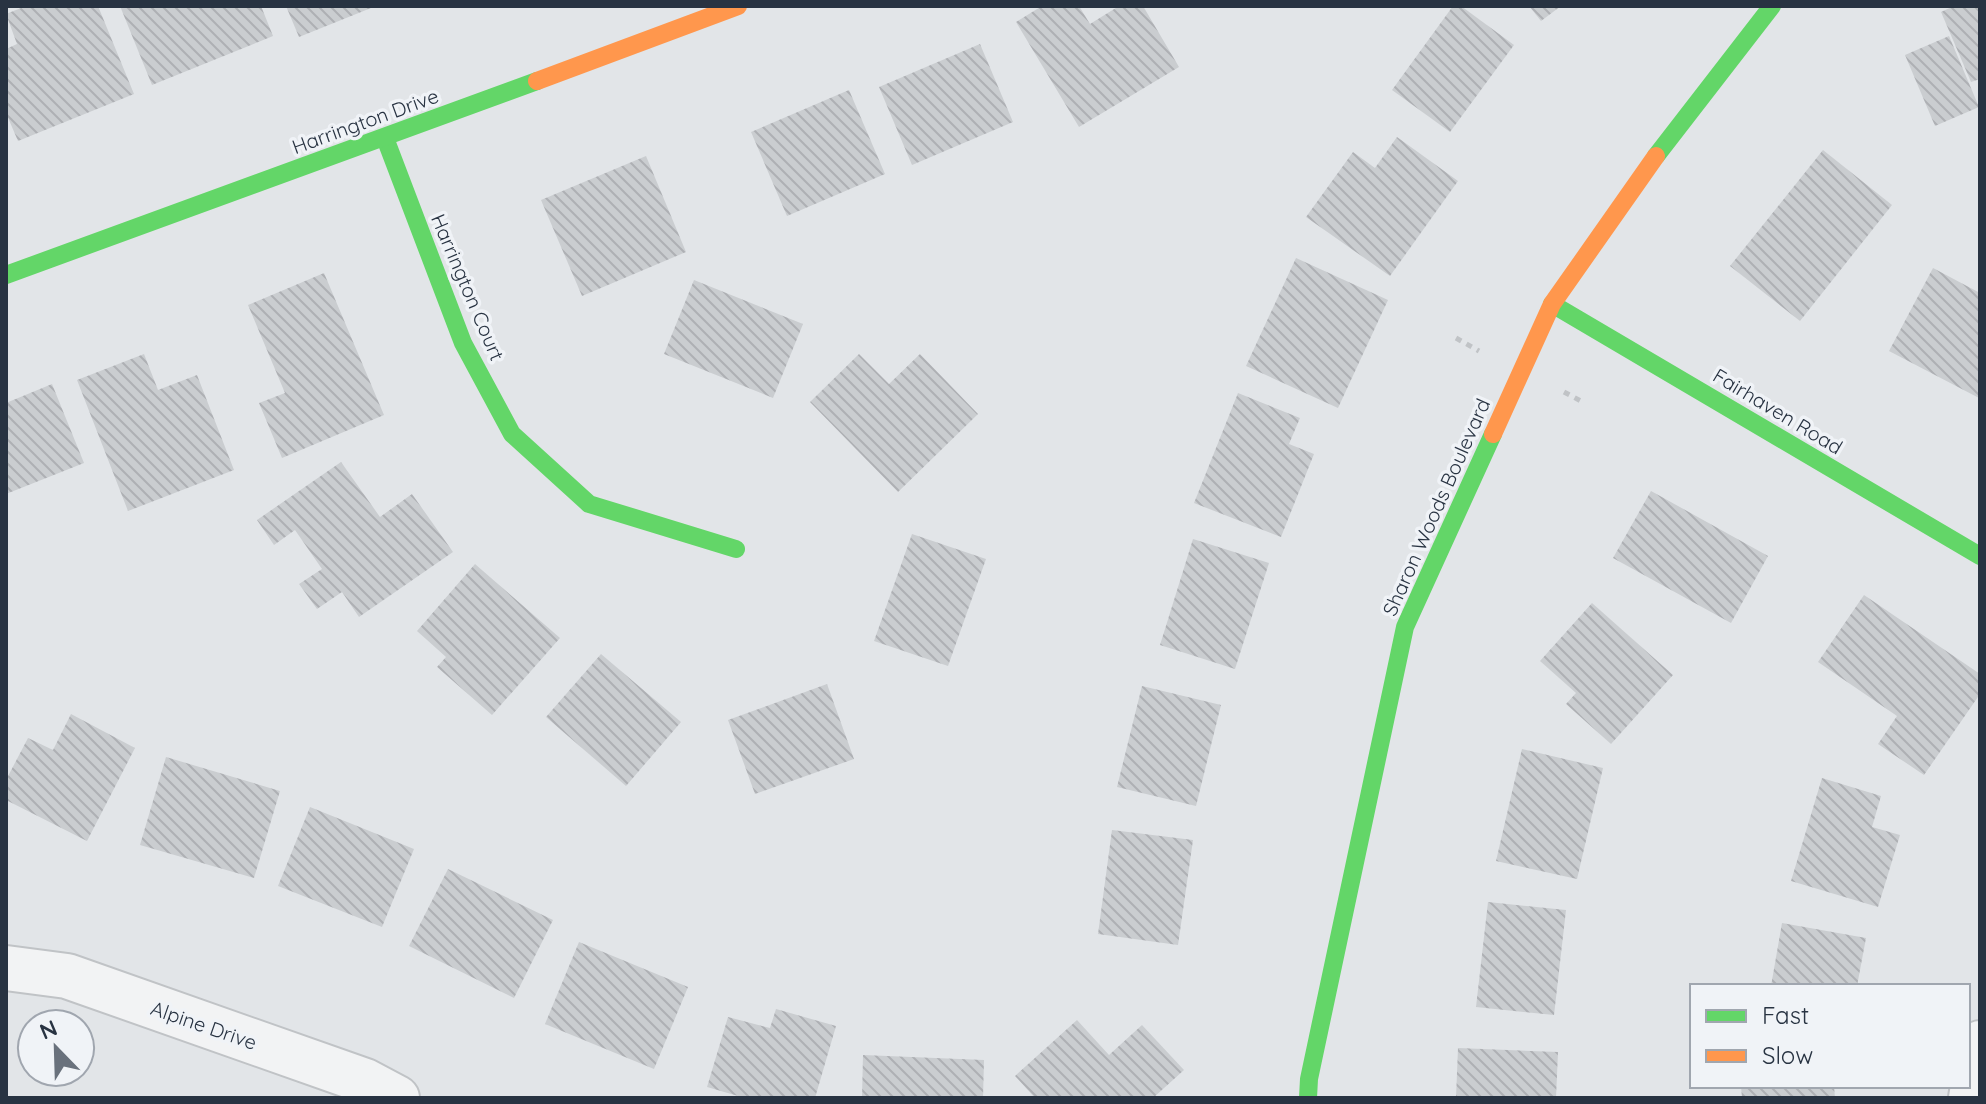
<svg xmlns="http://www.w3.org/2000/svg" width="1986" height="1104" font-family="Quicksand,sans-serif">
<style>
.building{fill:url(#building-back-hatch)}
.lines{fill:none;stroke-linecap:round;stroke-linejoin:round}
.street-casing{stroke:#c0c3c6;stroke-width:48}
.path{stroke:#c0c3c6;stroke-width:5;stroke-dasharray:6 6;stroke-linecap:butt}
.street{stroke:#f2f3f4;stroke-width:44}
.fast{stroke:#63d668;stroke-width:18}
.slow{stroke:#ff974d;stroke-width:18}
.labels{text-anchor:middle;dominant-baseline:central;stroke-width:7;stroke-linejoin:round;paint-order:stroke}
.street-label{font-size:20px;fill:#283342;stroke:#f0f3f7}
</style>
<defs>
<pattern id="building-back-hatch" width="6" height="6" patternUnits="userSpaceOnUse" patternTransform="scale(2)"><rect width="6" height="6" fill="#cacdd0"/><path d="M-1 5l2 2M0 0l6 6M5-1l2 2" fill="none" stroke="#aeb0b4"/></pattern>
</defs>
<rect width="100%" height="100%" fill="#e2e5e8"/>
<!-- building -->
<g class="building">
<polygon points="26,6 98,6 134,94 18,141 6,113 6,49 17,44 6,14"/>
<polygon points="120,6 261,6 273,36 152,85"/>
<polygon points="286,6 376,6 299,37"/>
<polygon points="1042,6 1079,6 1090,24 1119,6 1143,6 1179,67 1079,127 1016,22"/>
<polygon points="1453,6 1461,6 1514,45 1450,132 1392,90"/>
<polygon points="1529,6 1561,6 1541,21"/>
<polygon points="1954,6 1980,6 1980,79 1971,82 1941,12"/>
<polygon points="1949,36 1979,107 1935,126 1905,55"/>
<polygon points="980,44 1013,122 912,165 879,87"/>
<polygon points="849,90 885,174 787,216 751,132"/>
<polygon points="1397,137 1458,181 1390,276 1306,217 1353,152 1375,168"/>
<polygon points="1823,150 1892,205 1800,321 1730,266"/>
<polygon points="646,156 686,252 582,296 541,200"/>
<polygon points="1296,258 1388,300 1338,408 1246,366"/>
<polygon points="1933,268 1980,293 1979,398 1889,351"/>
<polygon points="324,273 384,415 282,458 259,403 285,393 248,305"/>
<polygon points="694,280 803,324 773,398 664,354"/>
<polygon points="144,354 158,390 197,375 234,470 128,511 77,380"/>
<polygon points="859,354 889,384 920,354 978,414 898,492 810,402"/>
<polygon points="52,384 84,463 6,494 6,403"/>
<polygon points="1238,393 1300,418 1289,444 1314,454 1281,537 1194,503"/>
<polygon points="341,462 380,517 412,494 453,552 359,617 342,592 317,609 299,584 322,569 295,530 274,545 257,520"/>
<polygon points="1651,491 1768,556 1731,623 1613,558"/>
<polygon points="912,534 986,559 948,666 874,641"/>
<polygon points="1193,539 1269,563 1235,669 1160,645"/>
<polygon points="475,564 560,638 492,715 437,667 446,657 417,631"/>
<polygon points="1864,595 1980,674 1980,694 1924,775 1878,744 1897,716 1818,662"/>
<polygon points="1592,603 1673,675 1611,744 1566,704 1576,693 1540,661"/>
<polygon points="601,654 681,722 626,786 546,717"/>
<polygon points="827,684 854,759 755,794 728,720"/>
<polygon points="1142,686 1221,705 1196,806 1117,787"/>
<polygon points="71,714 135,748 87,841 6,800 6,780 28,738 53,750"/>
<polygon points="1522,749 1603,768 1577,879 1496,861"/>
<polygon points="166,757 280,791 254,878 140,845"/>
<polygon points="1822,778 1881,796 1872,827 1900,835 1878,907 1791,881"/>
<polygon points="310,807 414,849 382,927 278,886"/>
<polygon points="1112,830 1193,840 1178,945 1098,934"/>
<polygon points="448,869 553,920 514,998 409,946"/>
<polygon points="1488,902 1566,910 1554,1015 1476,1007"/>
<polygon points="1782,923 1866,938 1857,986 1771,986"/>
<polygon points="579,942 688,987 654,1069 545,1024"/>
<polygon points="776,1009 836,1026 815,1098 745,1098 707,1087 728,1017 770,1028"/>
<polygon points="1077,1020 1109,1055 1142,1025 1184,1070 1153,1098 1035,1098 1015,1076"/>
<polygon points="1458,1048 1558,1052 1556,1098 1456,1098"/>
<polygon points="863,1055 984,1060 983,1098 862,1098"/>
<polygon points="1741,1086 1834,1086 1835,1098 1742,1098"/>
</g>
<g class="lines">
<defs>
<g id="street">
<polyline points="6,968 67,976 365,1081 397,1098"/>
<polyline points="1971,1098 1980,1043"/>
</g>
</defs>
<!-- street casing -->
<use href="#street" class="street-casing"/>
<!-- path -->
<g class="path">
<polyline points="1456,338 1479,351"/>
<polyline points="1564,392 1581,401"/>
</g>
<!-- street -->
<use href="#street" class="street"/>
<!-- fast -->
<g class="fast">
<polyline points="385,138 463,343 512,434 589,504 736,549"/>
<polyline points="1656,156 1772,6"/>
<polyline points="6,275 537,81"/>
<polyline points="1552,304 1980,556"/>
<polyline points="1308,1098 1309,1079 1405,627 1493,434"/>
</g>
<!-- slow -->
<g class="slow">
<polyline points="537,81 738,6"/>
<polyline points="1493,434 1552,304 1656,156"/>
</g>
</g>
<g class="labels">
<!-- street labels -->
<g class="street-label">
<text transform="translate(365 121) rotate(-20)">Harrington Drive</text>
<text transform="translate(468 287) rotate(67)">Harrington Court</text>
<text transform="translate(1778 411) rotate(31)">Fairhaven Road</text>
<text transform="translate(1436 507) rotate(-66)">Sharon Woods Boulevard</text>
<text transform="translate(204 1025) rotate(19)">Alpine Drive</text>
</g>
</g>
<!-- border -->
<rect width="1986" height="1104" fill="none" stroke="#283342" stroke-width="16"/>
<!-- legend -->
<rect x="1690" y="984" width="280" height="104" fill="#f0f3f7" stroke="#a0a6af" stroke-width="2"/>
<rect x="1706" y="1010" width="40" height="12" fill="#63d668" stroke="#a0a6af" stroke-width="2"/>
<text x="1762" y="1024" font-size="24" fill="#283342">Fast</text>
<rect x="1706" y="1050" width="40" height="12" fill="#ff974d" stroke="#a0a6af" stroke-width="2"/>
<text x="1762" y="1064" font-size="24" fill="#283342">Slow</text>
<!-- north arrow -->
<g transform="translate(56 1048) rotate(337)"><circle r="38" fill="#f0f3f7" stroke="#a0a6af" stroke-width="2"/>
<path d="M0-6L14 30L0 20L-14 30Z" fill="#69717c"/>
<text y="-12" font-size="22" font-weight="bold" text-anchor="middle" fill="#283342">N</text>
</g>
</svg>
